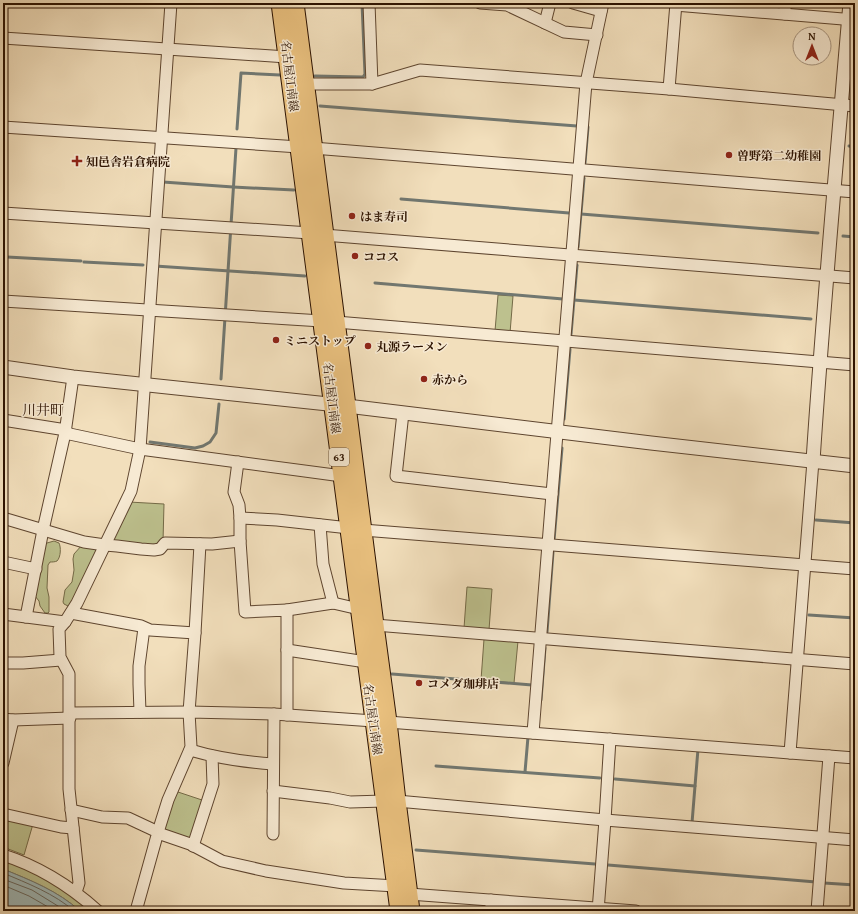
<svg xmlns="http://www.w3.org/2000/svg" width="858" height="914" font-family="'Gentium Book Plus','Noto Serif JP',serif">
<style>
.green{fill:#bdc18e;stroke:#746a47}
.water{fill:#9fbabb;stroke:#717770}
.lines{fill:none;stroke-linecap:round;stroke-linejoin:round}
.shore{stroke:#66665e;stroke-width:1}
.stream{stroke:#717770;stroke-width:3}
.minor-casing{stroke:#5e452f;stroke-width:13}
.tertiary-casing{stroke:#5e452f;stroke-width:15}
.primary-casing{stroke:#2c1200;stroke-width:19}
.minor{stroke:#f7ead3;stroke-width:11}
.tertiary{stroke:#f7ead3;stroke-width:13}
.primary{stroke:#e9c07e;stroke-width:17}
.poi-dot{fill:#8f2418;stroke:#f7ead3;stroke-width:1.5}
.labels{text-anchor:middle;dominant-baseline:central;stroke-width:3;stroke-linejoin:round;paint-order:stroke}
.shield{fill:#f7ead3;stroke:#69533f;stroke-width:1}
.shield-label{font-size:11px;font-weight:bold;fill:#2c1200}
.street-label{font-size:12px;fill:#2c1200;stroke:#f7ead3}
.poi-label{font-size:12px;font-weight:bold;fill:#2c1200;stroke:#f7ead3;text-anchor:start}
.quarter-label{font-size:14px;fill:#2c1200;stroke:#f7ead3}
</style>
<rect width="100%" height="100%" fill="#f2dfbc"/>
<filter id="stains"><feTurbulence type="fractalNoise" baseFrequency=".005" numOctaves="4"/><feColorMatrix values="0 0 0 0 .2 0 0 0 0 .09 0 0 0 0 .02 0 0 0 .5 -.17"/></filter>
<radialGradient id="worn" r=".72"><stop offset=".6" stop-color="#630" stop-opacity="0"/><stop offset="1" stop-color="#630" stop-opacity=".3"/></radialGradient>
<!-- green -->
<g class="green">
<polygon points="498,295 513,296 510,333 495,331"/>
<polygon points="129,502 164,504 163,542 158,546 109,544"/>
<path d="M 54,541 L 59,543 C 61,547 61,557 57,561 C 55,562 52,562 50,562 L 48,565 L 47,588 L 49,597 L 49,612 L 48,613 L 45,613 L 40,606 L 39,601 L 35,596 L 43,545 L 47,543 Z"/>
<polygon points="82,545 95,549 96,551 96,553 71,603 68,606 64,604 63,602 65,590 72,582 74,570 73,559 74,554"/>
<polygon points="467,587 492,589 489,630 464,628"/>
<polygon points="484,639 518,641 514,683 481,680"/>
<polygon points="175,791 205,801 193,840 163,832"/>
<polygon points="3,818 33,824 24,855 3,847"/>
<path d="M 3,859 L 45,877 L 94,911 L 80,911 C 58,891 30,880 3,869 Z"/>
<polygon points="496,904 526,905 525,911 495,911"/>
</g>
<!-- water -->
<path class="water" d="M 3,869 C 30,880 58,891 80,911 L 3,911 Z"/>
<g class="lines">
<!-- shore -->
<g class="shore">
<path d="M 3,873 C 27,883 55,894 74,911"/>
<polyline points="3,879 32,890 66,911"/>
<polyline points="3,885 29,896 55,911"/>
</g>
<!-- stream -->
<g class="stream">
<polyline points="315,76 363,77 365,74 362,3"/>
<polyline points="320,106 577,126"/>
<polyline points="237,129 241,73 280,75"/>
<polyline points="849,146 855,147"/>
<polyline points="585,163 588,127"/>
<polyline points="163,182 233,187"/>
<polyline points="233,187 294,190"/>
<polyline points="401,199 569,213"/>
<polyline points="581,214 818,233"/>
<polyline points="843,236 855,237"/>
<polyline points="578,247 584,178"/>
<polyline points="3,256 4,256"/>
<polyline points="7,257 81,261"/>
<polyline points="84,262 143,265"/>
<polyline points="155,266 305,276"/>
<polyline points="375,283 563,299"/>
<polyline points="574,300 811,319"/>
<polyline points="571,334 577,265"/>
<polyline points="221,379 236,148"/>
<polyline points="564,419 570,349"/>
<polyline points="150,442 195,448 203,446 210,442 216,433 219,404"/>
<polyline points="816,520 855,523"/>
<polyline points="554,540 562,448"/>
<polyline points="809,615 855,618"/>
<polyline points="547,632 553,552"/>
<polyline points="392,674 532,685"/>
<polyline points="541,700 545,648"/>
<polyline points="436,766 600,778"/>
<polyline points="525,772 528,737"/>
<polyline points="615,779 695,786"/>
<polyline points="692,823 698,749"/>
<polyline points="416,850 595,864"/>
<polyline points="608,865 816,882"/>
<polyline points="824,883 855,885"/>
</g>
<defs>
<g id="minor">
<polyline points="369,3 372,84"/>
<polyline points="480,3 507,5 564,32 597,35"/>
<polyline points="573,3 601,11"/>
<polyline points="675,5 855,20"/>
<polyline points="785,14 785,3"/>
<polyline points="545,23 550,3"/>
<polyline points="3,38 287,57"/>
<polyline points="305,84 372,84 420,70 669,89 855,106"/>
<polyline points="669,89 676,3"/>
<polyline points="3,127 299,147"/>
<polyline points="313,148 855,192"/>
<polyline points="3,213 310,233"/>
<polyline points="324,235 855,278"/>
<polyline points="3,301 322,321"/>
<polyline points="336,322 855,365"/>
<polyline points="403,413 396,476 552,494"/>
<polyline points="3,420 66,430"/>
<polyline points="65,433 140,449 342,476"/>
<polyline points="238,462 234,492 239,505 240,518 240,541 245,612 287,610 287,715"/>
<polyline points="3,518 84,542 105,545 117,546 141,549 154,550 160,549 165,543 212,544 240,541"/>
<polyline points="240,518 277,520 349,528"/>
<polyline points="320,525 323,564 333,603"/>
<polyline points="363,530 855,569"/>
<polyline points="3,562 36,569"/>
<polyline points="287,610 333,603 359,609"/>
<polyline points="71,613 141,626 150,630 195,633 189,712 191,747 168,800 158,832"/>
<polyline points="3,614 65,622"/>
<polyline points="26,617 43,530 65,433 73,377"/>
<polyline points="375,625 855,664"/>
<polyline points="195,633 200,544"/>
<polyline points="287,650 366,662"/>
<polyline points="3,663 23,663 61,660"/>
<polyline points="140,712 139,684 139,666 144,628"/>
<polyline points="70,713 189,712 274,714 388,722 790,753 813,461"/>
<polyline points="3,719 13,720 70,718"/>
<polyline points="533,733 552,494 586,83 603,3"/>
<path d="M 190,750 C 217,758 245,762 273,764"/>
<polyline points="790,753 855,758"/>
<polyline points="3,763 13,720"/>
<polyline points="273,791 330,798 350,802 384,801"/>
<polyline points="397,801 605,820 855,840"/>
<polyline points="71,810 102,817 128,818 158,832 136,911"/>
<polyline points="3,814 61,827 73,828"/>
<polyline points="158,833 190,844 222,861 266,871 344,883 396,886"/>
<polyline points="273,834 274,714"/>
<polyline points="193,846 213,784 212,756"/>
<path d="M 3,855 C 38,866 71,887 98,911"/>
<polyline points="76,892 79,883 69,789 69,674 60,657 59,629 65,622 77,603 131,491 140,449 171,3"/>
<polyline points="409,894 636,911"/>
<polyline points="491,900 491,911"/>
<polyline points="598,911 605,820 610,739"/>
<polyline points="817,911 829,756"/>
</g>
<g id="tertiary">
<polyline points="3,367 73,377 347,406 651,443 855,466"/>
<path d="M 813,461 C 823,308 837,156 850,3"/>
</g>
<g id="primary">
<polyline points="280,3 399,911"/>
<polyline points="295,3 347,406 375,625 388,722 397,801 411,911"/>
</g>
</defs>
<!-- minor casing -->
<use href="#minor" class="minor-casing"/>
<!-- tertiary casing -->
<use href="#tertiary" class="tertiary-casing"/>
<!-- primary casing -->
<use href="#primary" class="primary-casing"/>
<!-- minor -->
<use href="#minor" class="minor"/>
<!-- tertiary -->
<use href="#tertiary" class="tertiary"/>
<!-- primary -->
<use href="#primary" class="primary"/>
</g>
<!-- markers -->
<g class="poi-dot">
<circle cx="729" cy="155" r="4"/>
<path d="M75 155h4v4h4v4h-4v4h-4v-4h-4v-4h4z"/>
<circle cx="352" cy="216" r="4"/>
<circle cx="355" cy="256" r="4"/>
<circle cx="276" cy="340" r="4"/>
<circle cx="368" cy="346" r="4"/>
<circle cx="424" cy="379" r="4"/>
<circle cx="419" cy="683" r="4"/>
</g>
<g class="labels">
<!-- shield labels -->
<rect class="shield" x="329" y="448" width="20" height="18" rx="3"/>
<g class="shield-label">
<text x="339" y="457">63</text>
</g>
<!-- street labels -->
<g class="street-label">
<text transform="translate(290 76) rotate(83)">名古屋江南線</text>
<text transform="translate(332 398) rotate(83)">名古屋江南線</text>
<text transform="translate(373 719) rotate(82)">名古屋江南線</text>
</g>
<!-- poi labels -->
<g class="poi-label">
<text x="737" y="155">曽野第二幼稚園</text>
<text x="86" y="161">知邑舎岩倉病院</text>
<text x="360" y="216">はま寿司</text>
<text x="363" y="256">ココス</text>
<text x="284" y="340">ミニストップ</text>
<text x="376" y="346">丸源ラーメン</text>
<text x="432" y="379">赤から</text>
<text x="427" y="683">コメダ珈琲店</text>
</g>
<!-- quarter labels -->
<g class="quarter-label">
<text x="43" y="410">川井町</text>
</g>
</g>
<!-- margin -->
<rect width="858" height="914" fill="none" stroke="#f2dfbc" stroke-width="16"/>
<rect x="4" y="4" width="850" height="906" fill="none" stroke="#2c1200" stroke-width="2"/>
<rect x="8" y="8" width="842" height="898" fill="none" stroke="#2c1200"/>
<!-- north arrow -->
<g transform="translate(812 46)"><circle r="19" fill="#f7ead3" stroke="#a6947f"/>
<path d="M0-3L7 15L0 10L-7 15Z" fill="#8f2418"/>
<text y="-6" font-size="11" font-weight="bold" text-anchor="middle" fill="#2c1200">N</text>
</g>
<rect width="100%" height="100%" filter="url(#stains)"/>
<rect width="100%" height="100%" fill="url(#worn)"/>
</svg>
